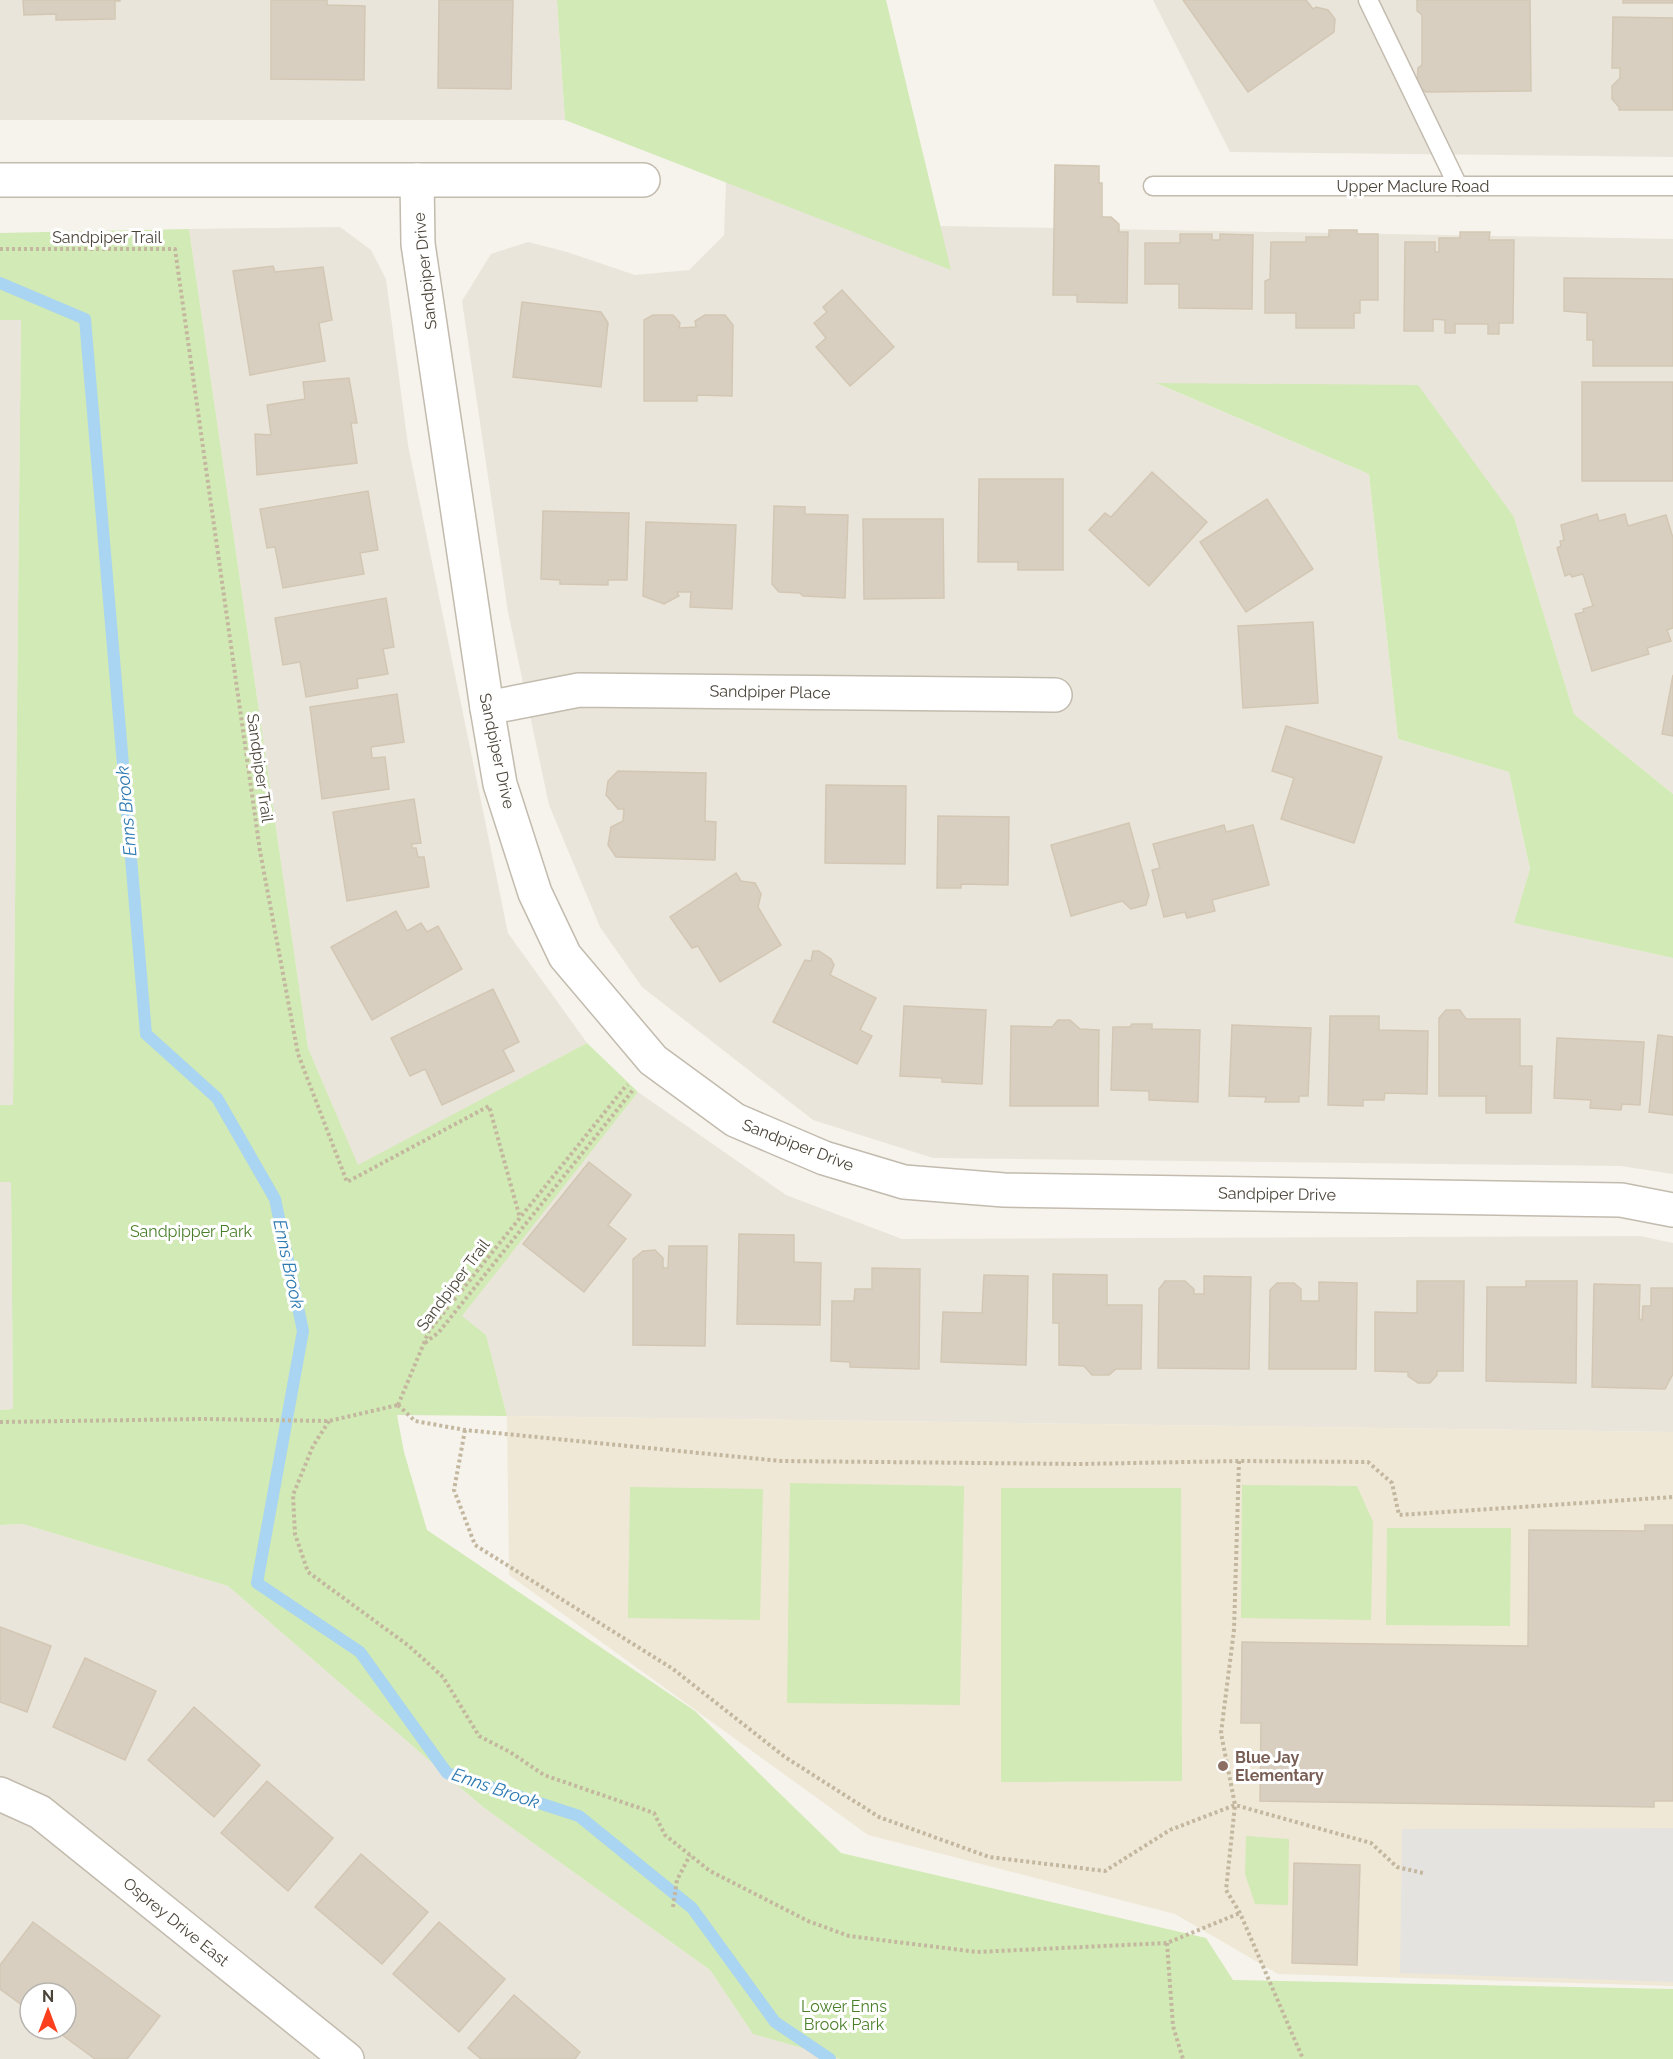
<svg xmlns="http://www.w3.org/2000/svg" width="1673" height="2059" font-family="Raleway,sans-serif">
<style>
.residential{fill:#eae5da;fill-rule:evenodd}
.education{fill:#efe8d6}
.green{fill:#d2eab5}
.parking{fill:#e5e3e0}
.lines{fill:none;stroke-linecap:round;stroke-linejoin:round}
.stream{stroke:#a9d4f2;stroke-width:12}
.building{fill:#d8cfc1;stroke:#d3c7b4;stroke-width:1.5}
.service-casing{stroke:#c2bbae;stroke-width:21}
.minor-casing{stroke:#c2bbae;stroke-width:36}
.path{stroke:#c4b79f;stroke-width:4;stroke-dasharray:3 3;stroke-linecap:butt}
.service{stroke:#fff;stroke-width:18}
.minor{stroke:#fff;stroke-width:33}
.education-dot{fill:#8d6e63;stroke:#fff;stroke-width:2}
.labels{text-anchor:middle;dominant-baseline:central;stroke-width:6;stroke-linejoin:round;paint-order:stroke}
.street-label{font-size:16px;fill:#4b4439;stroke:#fff}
.park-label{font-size:16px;fill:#4a7f2a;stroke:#fff}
.education-label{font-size:16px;font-weight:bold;fill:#785e54;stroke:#fff;text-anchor:start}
.water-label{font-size:18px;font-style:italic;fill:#2e7ab2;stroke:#fff}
</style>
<rect width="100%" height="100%" fill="#f6f3ec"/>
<!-- residential -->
<g class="residential">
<polygon points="0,0 557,0 565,120 0,120"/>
<polygon points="1153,0 1673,0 1673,157 1230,152"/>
<polygon points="726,182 950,269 940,226 1673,239 1673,794 1574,714 1514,517 1158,384 1369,474 1398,739 1509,772 1530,869 1515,923 1673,958 1673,1174 1621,1166 933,1158 813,1120 642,987 600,927 549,805 508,612 462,301 491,254 528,242 567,252 635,275 689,270 724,235"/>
<polygon points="340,227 371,250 386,279 408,445 508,933 587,1043 358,1166 308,1048 189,229"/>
<polygon points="0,320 21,320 13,1105 0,1105"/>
<polygon points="638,1092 786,1195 902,1239 1640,1236 1673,1243 1673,1432 507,1416 486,1335 461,1316"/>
<polygon points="0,1182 11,1182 13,1409 0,1410"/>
<path d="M 23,1524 L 228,1586 L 483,1807 L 710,1970 L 753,2034 L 840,2059 L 0,2059 L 0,1525 ZM 30,1993 L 66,1993 L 66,2029 L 30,2029 Z"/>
</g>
<!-- education -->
<polygon class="education" points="507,1416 1673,1432 1673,1986 1278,1974 1175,1914 868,1835 509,1575"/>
<!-- green -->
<g class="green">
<polygon points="557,0 886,0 951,270 565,120"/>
<polygon points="189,229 308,1048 358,1165 587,1043 638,1092 462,1316 486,1335 507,1416 397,1415 404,1452 427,1530 695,1711 841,1853 1206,1938 1233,1980 1673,1989 1673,2059 840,2059 753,2034 710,1970 483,1807 228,1586 23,1524 0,1525 0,1410 13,1409 11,1182 0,1182 0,1105 13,1105 21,320 0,320 0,233"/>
<polygon points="1156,383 1418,385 1514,517 1574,714 1673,794 1673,958 1514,923 1530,869 1509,772 1398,739 1369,474"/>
<polygon points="790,1483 964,1486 960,1705 787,1703"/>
<polygon points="1242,1485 1357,1486 1373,1522 1371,1620 1241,1618"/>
<polygon points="630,1487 763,1489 760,1620 628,1618"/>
<polygon points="1001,1488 1181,1488 1182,1781 1001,1782"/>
<polygon points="1387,1528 1511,1528 1510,1626 1386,1625"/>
<polygon points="1246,1836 1289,1839 1288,1905 1255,1904 1245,1874"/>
</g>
<!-- parking -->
<polygon class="parking" points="1673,1828 1673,1982 1400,1973 1402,1829"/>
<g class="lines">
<!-- stream -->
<polyline class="stream" points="0,283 85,319 146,1034 217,1098 275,1199 303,1331 257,1583 360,1652 447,1773 579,1816 692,1908 775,2022 830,2059"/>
</g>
<!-- building -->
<g class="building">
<polygon points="23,0 120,0 120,1 115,1 115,19 56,20 56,14 24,15"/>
<polygon points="271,0 327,0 327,5 365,6 364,80 271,79"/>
<polygon points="439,0 513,0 511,89 438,88"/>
<polygon points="1183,0 1306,0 1313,9 1316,7 1328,10 1335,19 1334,32 1248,92"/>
<polygon points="1417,0 1530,0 1531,91 1426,92 1417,85 1418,68 1422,65 1422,15 1417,11"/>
<rect x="1623" y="0" width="50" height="3"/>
<polygon points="1613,17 1673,18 1673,110 1619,110 1619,107 1612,99 1612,86 1620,78 1620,68 1612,68"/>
<polygon points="1055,165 1099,166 1099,183 1102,183 1102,217 1111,217 1119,224 1119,232 1128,232 1127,303 1077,302 1077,295 1053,295"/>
<polygon points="1329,230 1357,230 1357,234 1378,234 1378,300 1360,300 1360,313 1354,313 1354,328 1296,328 1296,313 1265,313 1265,281 1270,279 1271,242 1306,242 1306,237 1329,237"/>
<polygon points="1460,232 1490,232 1489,240 1514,240 1513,323 1499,323 1499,334 1488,334 1488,324 1455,324 1455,333 1445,333 1445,320 1433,319 1433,331 1404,331 1405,242 1435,242 1435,252 1439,252 1439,238 1460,238"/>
<polygon points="1180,234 1212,234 1212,240 1220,240 1220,234 1253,235 1252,309 1179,308 1179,284 1145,284 1145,243 1180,243"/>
<polygon points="273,266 275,272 323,267 332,320 319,323 325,361 250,375 233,271"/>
<polygon points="1564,278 1673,279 1673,366 1593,366 1593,340 1587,340 1587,313 1564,311"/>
<polygon points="842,290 894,347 850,386 816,347 826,338 814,323 827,312 823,307"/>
<polygon points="522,302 601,312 608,323 601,387 513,377"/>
<polygon points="653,315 673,315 680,323 679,328 696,327 695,321 705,315 725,315 733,325 732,396 697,395 697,401 644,401 644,320"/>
<polygon points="349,378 357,423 351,423 357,463 257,475 255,434 271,435 267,405 305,399 303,382"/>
<rect x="1582" y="382" width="91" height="99"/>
<polygon points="1152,472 1207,522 1149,586 1089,530 1105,513 1111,517"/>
<polygon points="979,479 1063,479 1063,570 1018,570 1018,562 978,562"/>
<polygon points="368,491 378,550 360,553 364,574 283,588 275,547 267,548 260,509"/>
<polygon points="1267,499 1313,569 1246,612 1200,542"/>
<polygon points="774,506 805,507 805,514 848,515 845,598 803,596 800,593 779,592 772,584"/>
<polygon points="543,511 629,513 627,580 608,580 608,585 560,584 560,580 541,579"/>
<polygon points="1597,514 1599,521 1625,514 1628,526 1666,515 1673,538 1673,628 1667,630 1671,641 1647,648 1649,654 1592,671 1575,614 1584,612 1583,609 1593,606 1583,574 1572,577 1570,574 1565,576 1557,548 1561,546 1560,541 1564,540 1561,525"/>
<polygon points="863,519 943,519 944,598 864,599"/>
<polygon points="646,522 736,525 732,609 690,607 691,592 677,592 679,596 664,604 643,596"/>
<polygon points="386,598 394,647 383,649 388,674 357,679 358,688 306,697 300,662 283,665 275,618"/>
<polygon points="1313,622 1318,703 1243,708 1238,626"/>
<polygon points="1673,675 1673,736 1662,734"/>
<polygon points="397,694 404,742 371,747 372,758 385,757 389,789 322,799 310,707"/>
<polygon points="1286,726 1382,757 1354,843 1281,819 1294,778 1272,771"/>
<polygon points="618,771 706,773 705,821 716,822 715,860 616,857 608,845 611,827 623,821 624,809 618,809 606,795 608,781"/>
<polygon points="826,785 906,786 905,864 825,863"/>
<polygon points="414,799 421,843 412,844 412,848 416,848 418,857 424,857 429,887 347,901 333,812"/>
<polygon points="938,816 1009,817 1008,885 961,884 961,888 937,888"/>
<polygon points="1129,823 1149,895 1146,905 1131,909 1122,901 1071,916 1051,845"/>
<polygon points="1224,825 1226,832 1253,825 1269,885 1212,900 1215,911 1187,918 1185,912 1164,917 1152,870 1160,868 1153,844"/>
<polygon points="736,873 741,881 755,883 761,894 758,907 781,945 720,982 698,946 692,948 670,917"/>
<polygon points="396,911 407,931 421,923 427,932 438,926 462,969 372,1020 331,947"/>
<polygon points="813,951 819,951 831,959 834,965 830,975 876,998 860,1030 872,1036 857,1064 773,1022 805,960 811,961"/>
<polygon points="493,989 519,1042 503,1050 514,1071 442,1105 425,1069 410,1076 391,1038"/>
<polygon points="904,1006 986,1010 982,1084 942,1082 942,1078 900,1076"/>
<polygon points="1446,1010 1460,1010 1466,1019 1520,1019 1520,1066 1532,1066 1531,1113 1486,1113 1486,1096 1439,1096 1439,1018"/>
<polygon points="1330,1016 1379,1016 1379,1030 1428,1031 1427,1094 1385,1093 1384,1100 1363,1100 1363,1106 1328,1105"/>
<polygon points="1058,1020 1070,1020 1080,1029 1099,1030 1098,1106 1010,1106 1011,1026 1052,1027"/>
<polygon points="1132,1024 1152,1024 1152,1029 1200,1030 1198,1102 1149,1100 1149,1091 1111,1090 1113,1027 1130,1027"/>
<polygon points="1232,1025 1311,1028 1308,1096 1299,1096 1299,1102 1265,1102 1266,1097 1229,1096"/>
<polygon points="1658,1035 1673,1037 1673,1115 1649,1112"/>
<polygon points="1557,1038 1644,1042 1640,1105 1622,1104 1621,1110 1590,1108 1591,1100 1554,1098"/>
<polygon points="589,1162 631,1195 608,1225 626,1239 584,1292 523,1244"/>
<polygon points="739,1234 794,1235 794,1262 821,1263 820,1325 737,1324"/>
<polygon points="669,1246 707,1246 705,1346 633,1345 633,1259 643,1251 655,1250 663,1258 663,1268 668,1268"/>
<polygon points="872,1268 920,1269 919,1369 850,1367 850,1362 831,1361 832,1301 854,1301 855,1289 872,1289"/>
<polygon points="1053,1274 1107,1275 1107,1305 1142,1305 1141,1369 1116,1369 1109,1375 1092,1375 1084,1366 1059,1365 1059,1323 1053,1323"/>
<polygon points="984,1275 1028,1276 1026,1365 941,1362 943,1312 982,1313"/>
<polygon points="1204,1276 1251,1277 1249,1369 1158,1368 1159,1289 1165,1281 1185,1281 1194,1289 1194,1294 1204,1294"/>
<polygon points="1417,1281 1464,1281 1463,1371 1437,1371 1437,1375 1430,1383 1418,1383 1408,1376 1408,1372 1375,1371 1375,1312 1417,1313"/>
<polygon points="1526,1281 1577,1281 1576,1383 1486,1381 1487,1287 1526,1287"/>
<polygon points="1319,1282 1357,1283 1356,1369 1269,1369 1270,1290 1277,1283 1294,1283 1301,1289 1301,1301 1319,1301"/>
<polygon points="1594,1284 1640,1285 1639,1319 1642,1320 1643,1306 1651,1306 1651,1288 1673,1288 1673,1374 1665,1389 1592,1387"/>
<polygon points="1645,1525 1673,1525 1673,1801 1654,1801 1654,1807 1260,1801 1261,1723 1241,1723 1242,1642 1528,1646 1529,1530 1645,1531"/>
<polygon points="0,1627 51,1646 27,1712 0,1702"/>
<polygon points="85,1658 156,1691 125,1760 53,1727"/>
<polygon points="194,1707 260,1765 214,1817 148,1760"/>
<polygon points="267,1781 333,1838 288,1891 221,1833"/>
<polygon points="361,1854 428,1912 382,1964 315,1907"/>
<polygon points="1294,1863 1360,1865 1357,1965 1292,1963"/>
<polygon points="33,1922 160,2016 127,2059 95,2059 54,2029 66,2029 66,1993 30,1993 30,2011 0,1989 0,1965"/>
<polygon points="439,1922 505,1979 459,2032 393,1974"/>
<polygon points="514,1995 580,2052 575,2059 481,2059 468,2048"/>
</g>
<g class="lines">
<defs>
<g id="service">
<polyline points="1368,0 1458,186"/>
<polyline points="1153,186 1673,186"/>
</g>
<g id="minor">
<polyline points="0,180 643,180"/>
<polyline points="417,180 418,244 487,708 500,784 535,893 565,956 653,1060 735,1120 824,1158 904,1182 1004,1190 1621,1200 1673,1210"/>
<polyline points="487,708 579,690 1055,695"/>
<polyline points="0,1794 40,1812 347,2059"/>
</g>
</defs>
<!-- service casing -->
<use href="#service" class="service-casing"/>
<!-- minor casing -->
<use href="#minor" class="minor-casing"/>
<!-- path -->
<g class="path">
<polyline points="0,249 175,249 260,851 298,1054 347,1182 489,1106 520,1218"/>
<polyline points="425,1343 439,1332 633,1090"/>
<polyline points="398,1405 415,1421 465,1430 781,1461 1079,1464 1239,1461 1368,1462 1392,1483 1399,1515 1673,1497"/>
<polyline points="398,1405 429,1331 625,1087 628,1085"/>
<polyline points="329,1421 313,1446 293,1495 295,1534 308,1572 409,1646 443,1677 479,1736 510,1752 544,1775 654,1813 665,1835 710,1871 808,1921 849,1936 977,1952 1167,1943 1240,1913"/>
<polyline points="0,1422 203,1419 329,1421 398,1405"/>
<polyline points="465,1430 454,1490 475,1545 673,1669 785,1757 879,1817 989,1857 1105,1871 1170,1830 1235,1805 1371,1843 1397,1867 1423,1873"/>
<polyline points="1239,1461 1234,1630 1221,1733 1235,1805 1226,1890 1240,1913 1303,2059"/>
<polyline points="673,1907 677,1880 690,1855"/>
<polyline points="1167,1943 1173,2026 1183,2059"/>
</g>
<!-- service -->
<use href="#service" class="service"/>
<!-- minor -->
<use href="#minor" class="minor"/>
</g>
<!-- markers -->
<circle class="education-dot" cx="1223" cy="1766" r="6"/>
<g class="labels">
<!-- street labels -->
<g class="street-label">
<text x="1413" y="186">Upper Maclure Road</text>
<text x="107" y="237">Sandpiper Trail</text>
<text transform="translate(425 271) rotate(-96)">Sandpiper Drive</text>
<text transform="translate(770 692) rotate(1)">Sandpiper Place</text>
<text transform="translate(497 751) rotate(78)">Sandpiper Drive</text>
<text transform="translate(260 768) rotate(82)">Sandpiper Trail</text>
<text transform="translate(798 1145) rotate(21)">Sandpiper Drive</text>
<text transform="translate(1277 1194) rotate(1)">Sandpiper Drive</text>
<text transform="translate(453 1285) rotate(-53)">Sandpiper Trail</text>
<text transform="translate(176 1922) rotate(39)">Osprey Drive East</text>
</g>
<!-- park labels -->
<g class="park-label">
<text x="191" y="1231">Sandpipper Park</text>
<text x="844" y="2006">Lower Enns<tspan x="844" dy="18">Brook Park</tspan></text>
</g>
<!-- education labels -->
<g class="education-label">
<text x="1235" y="1757">Blue Jay<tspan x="1235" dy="18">Elementary</tspan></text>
</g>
<!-- water labels -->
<g class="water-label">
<text transform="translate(126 811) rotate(-95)">Enns Brook</text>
<text transform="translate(289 1264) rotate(78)">Enns Brook</text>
<text transform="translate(496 1788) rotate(19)">Enns Brook</text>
</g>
</g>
<!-- north arrow -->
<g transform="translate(48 2011)"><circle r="28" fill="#ffffff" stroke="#b7b4b0" stroke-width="1.5"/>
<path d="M0-4.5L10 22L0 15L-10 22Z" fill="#fc3f1d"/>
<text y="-9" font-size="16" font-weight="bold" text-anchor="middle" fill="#4b4439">N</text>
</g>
</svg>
